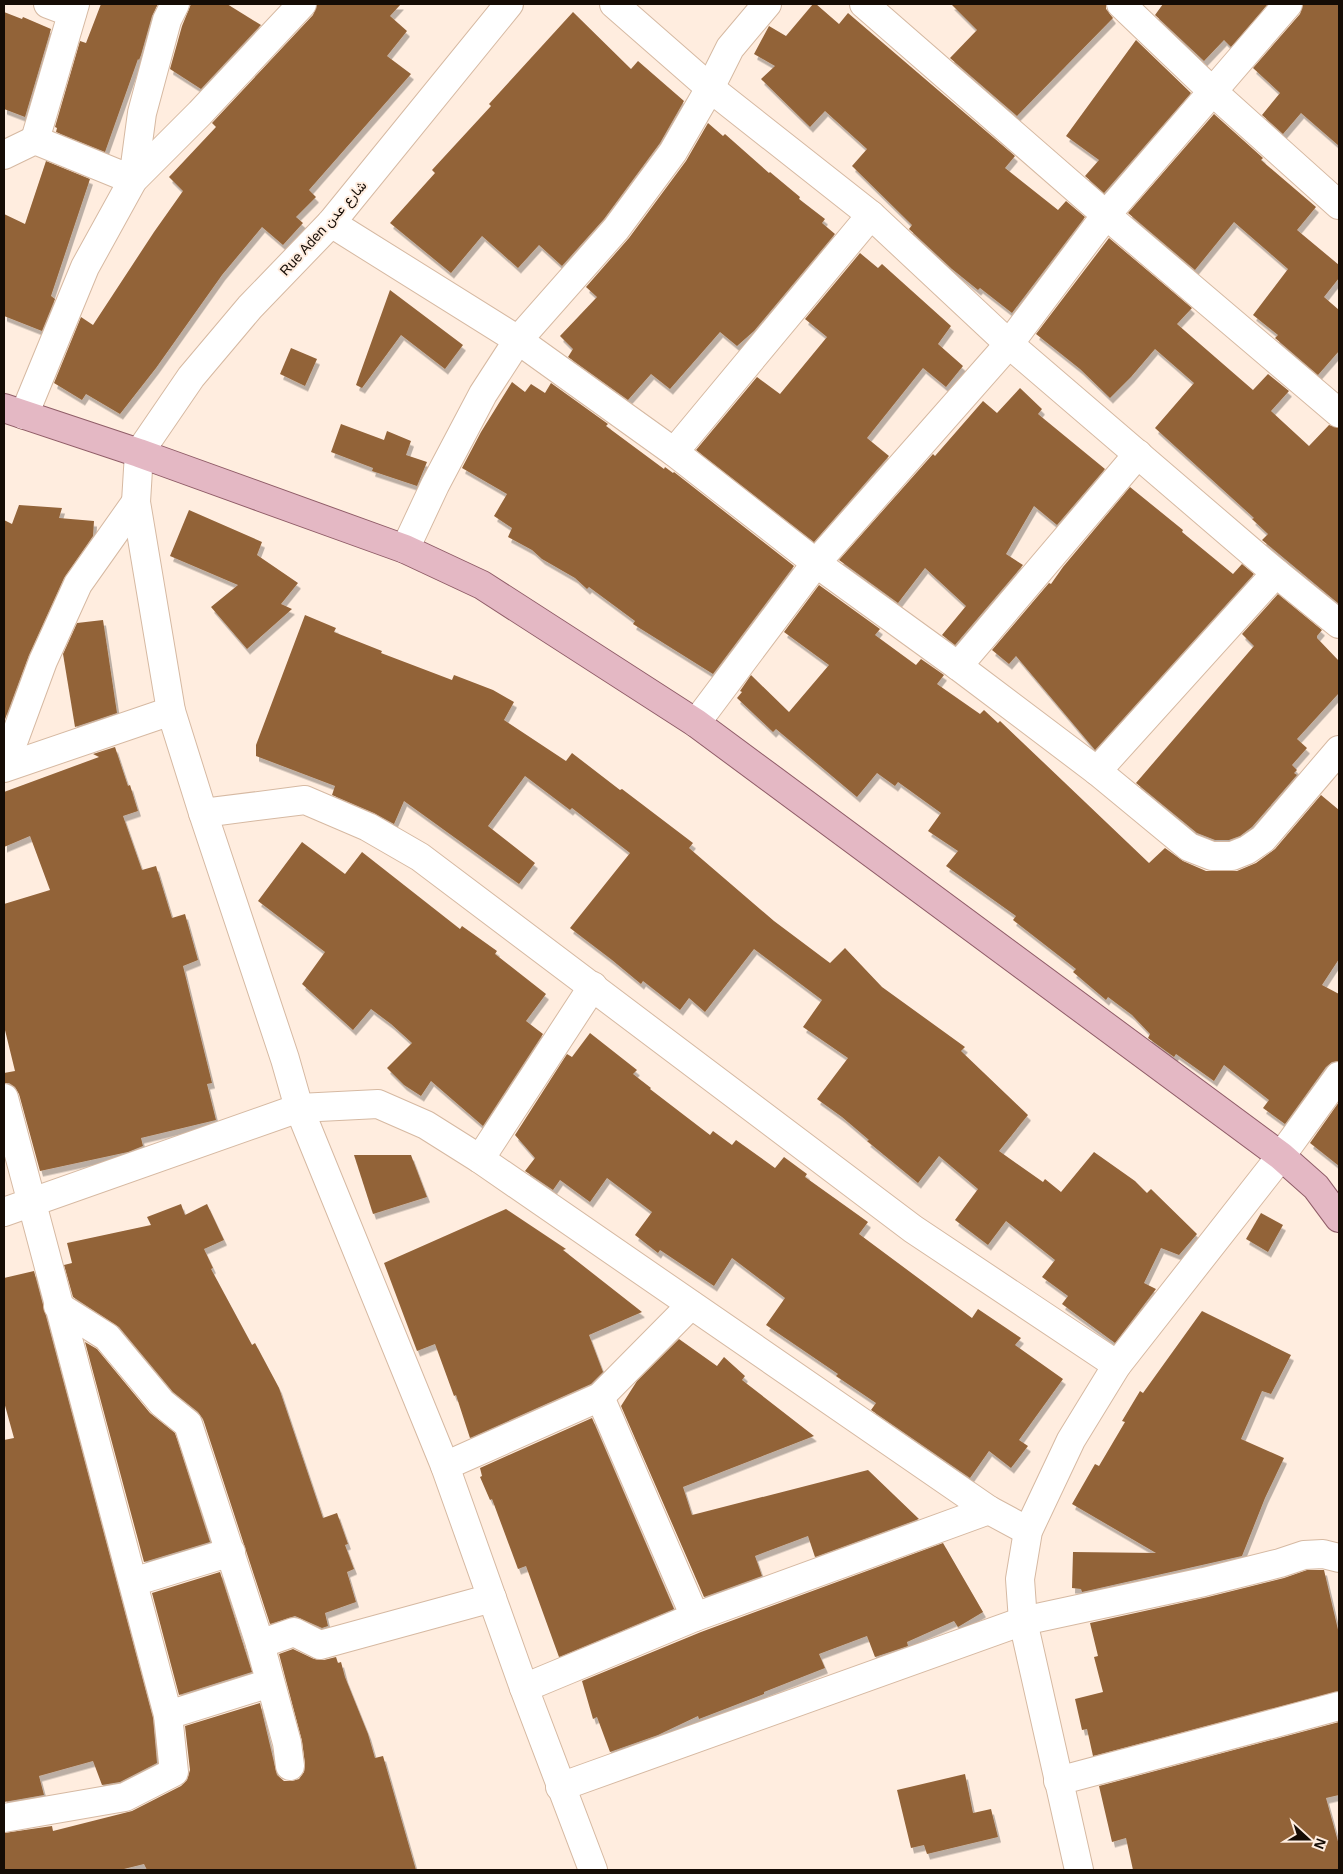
<svg xmlns="http://www.w3.org/2000/svg" width="1343" height="1874" font-family="Helvetica,Vazirmatn,sans-serif">
<style>
.building{fill:#926339;filter:url(#shadow)}
.lines{fill:none;stroke-linecap:round;stroke-linejoin:round}
.minor-casing{stroke:#d6b9a2;stroke-width:30}
.major-casing{stroke:#905d68;stroke-width:30}
.minor{stroke:#fff;stroke-width:28}
.major{stroke:#e4b8c4;stroke-width:28}
.labels{text-anchor:middle;dominant-baseline:central;stroke-width:4;stroke-linejoin:round;paint-order:stroke}
.street-label{font-size:14px;fill:#150c05;stroke:#ffeddf}
</style>
<defs>
<filter id="shadow"><feDropShadow dx="3" dy="5.5" stdDeviation="0" flood-color="#0004"/></filter>
</defs>
<rect width="100%" height="100%" fill="#ffeddf"/>
<!-- building -->
<g class="building">
<polygon points="101,4 158,4 152,16 141,55 139,60 138,59 105,152 56,132 57,128 55,127 80,41 86,43"/>
<polygon points="191,4 227,4 261,25 201,89 170,69 182,26"/>
<polygon points="317,4 401,4 390,16 407,31 387,56 411,74 309,190 316,197 296,217 303,223 283,245 262,227 222,275 156,368 120,414 86,394 82,400 54,383 81,317 93,325 154,232 183,191 169,177 216,127 212,123 313,15"/>
<polygon points="813,4 816,4 839,24 848,13 1015,156 1005,168 1058,210 1066,201 1085,217 1012,313 980,288 978,290 952,269 909,229 912,225 852,166 867,149 825,111 810,127 761,79 775,66 754,54 769,26 786,36"/>
<polygon points="951,4 1106,4 1106,9 1113,18 1017,116 950,58 977,30"/>
<polygon points="1163,4 1268,4 1231,47 1224,40 1204,61 1155,15"/>
<polygon points="1303,4 1339,4 1339,146 1301,113 1283,134 1262,115 1280,93 1253,68 1300,14"/>
<polygon points="4,12 22,19 23,17 51,29 25,117 4,109"/>
<polygon points="573,12 631,69 638,61 684,101 660,143 604,219 562,266 539,245 518,268 482,236 451,273 390,223 435,173 432,170 491,106 489,104"/>
<polygon points="1136,40 1191,93 1104,193 1085,176 1099,160 1066,136"/>
<polygon points="1214,114 1263,158 1261,160 1316,207 1297,230 1339,265 1339,278 1324,297 1339,310 1339,351 1318,375 1275,338 1278,335 1253,315 1288,269 1234,222 1195,270 1128,213"/>
<polygon points="708,123 723,136 725,134 769,173 770,172 800,197 799,199 825,219 822,223 835,234 754,331 737,346 720,332 670,389 651,374 628,400 568,357 573,349 560,336 597,297 586,287 629,238 686,161"/>
<polygon points="46,161 90,179 51,296 55,299 42,331 4,316 4,214 25,224"/>
<polygon points="1109,238 1192,308 1177,324 1253,390 1268,374 1289,391 1271,411 1309,446 1329,425 1339,428 1339,604 1262,540 1268,534 1252,519 1254,518 1155,428 1194,383 1155,349 1131,377 1110,398 1080,369 1036,334"/>
<polygon points="860,253 878,268 882,264 951,326 938,344 963,366 946,387 923,368 867,438 889,456 814,542 696,450 757,377 780,394 827,337 805,319"/>
<polygon points="390,290 463,345 445,369 401,335 362,388 356,385"/>
<polygon points="291,348 317,359 305,386 280,374"/>
<polygon points="512,382 525,392 531,384 545,393 551,383 608,424 606,426 664,469 665,467 673,473 674,472 794,566 713,674 633,624 635,621 589,587 587,589 575,578 542,559 532,550 508,537 512,528 494,516 507,494 462,468 481,432"/>
<polygon points="1020,388 1042,409 1038,414 1105,469 1057,525 1034,506 1006,554 1023,565 955,645 942,635 966,606 925,568 898,603 839,560 933,454 935,456 983,401 997,413"/>
<polygon points="341,424 384,440 387,431 411,441 406,455 427,462 417,486 372,471 373,468 331,452"/>
<polygon points="1130,487 1183,530 1182,532 1233,574 1242,564 1254,574 1095,750 1016,656 1009,664 992,650 1049,583 1051,584 1063,567"/>
<polygon points="19,505 62,508 59,518 94,521 93,536 64,578 29,655 4,722 4,520 12,524"/>
<polygon points="189,510 262,542 257,555 298,583 281,604 292,609 247,649 211,607 238,585 170,556"/>
<polygon points="819,585 880,629 875,635 916,665 921,659 944,675 937,684 980,714 984,710 998,723 1000,721 1149,863 1165,848 1183,861 1206,871 1237,871 1256,863 1275,849 1321,795 1339,810 1339,959 1322,985 1339,994 1339,1061 1332,1062 1326,1067 1285,1124 1263,1108 1269,1100 1224,1065 1214,1081 1176,1054 1174,1057 1148,1038 1150,1034 1132,1015 1108,997 1106,1000 1073,972 1076,969 1013,920 1016,916 946,866 958,851 928,831 941,813 898,782 895,786 877,773 857,797 776,729 773,732 737,698 742,692 740,691 751,675 789,712 829,665 784,632"/>
<polygon points="1278,594 1322,630 1317,636 1317,638 1339,661 1339,693 1297,739 1307,748 1292,765 1297,770 1294,773 1297,775 1252,827 1240,836 1229,840 1215,840 1197,833 1136,783 1254,646 1242,634"/>
<polygon points="305,615 336,628 334,632 382,651 381,653 452,680 454,675 493,690 514,702 504,720 566,761 572,753 620,790 622,789 693,843 689,848 774,921 830,963 845,948 882,987 965,1047 961,1051 1028,1115 999,1151 1043,1182 1045,1179 1061,1192 1094,1152 1135,1181 1147,1193 1151,1189 1197,1234 1179,1255 1161,1248 1144,1283 1156,1289 1115,1343 1062,1304 1068,1296 1042,1277 1055,1260 1006,1221 988,1245 955,1220 978,1189 939,1156 918,1183 867,1141 869,1140 842,1117 817,1099 848,1058 803,1027 822,1000 754,949 705,1012 689,998 680,1010 643,981 641,984 612,960 570,928 630,853 572,808 570,810 525,776 488,826 535,863 519,884 404,801 394,824 374,813 332,795 335,786 256,756 256,745"/>
<polygon points="103,620 117,713 75,727 63,654 77,623"/>
<polygon points="115,747 128,786 130,785 138,811 123,816 142,870 156,866 172,918 185,914 198,960 183,966 212,1083 207,1084 216,1120 141,1138 143,1146 128,1152 40,1171 19,1094 15,1087 9,1083 4,1083 4,1073 15,1071 4,1026 4,904 50,890 30,836 4,847 4,792 99,757 93,754"/>
<polygon points="302,842 345,874 362,852 460,929 462,926 497,951 495,954 546,994 526,1021 543,1034 483,1126 431,1081 421,1096 404,1085 387,1068 412,1043 391,1024 371,1009 353,1030 302,984 325,952 258,901"/>
<polygon points="590,1033 637,1070 633,1074 651,1088 650,1089 710,1135 713,1131 732,1145 736,1140 775,1168 784,1157 807,1174 805,1177 868,1222 859,1234 972,1318 978,1309 1021,1338 1015,1345 1063,1379 1019,1440 1028,1446 1011,1468 989,1451 970,1478 871,1410 876,1403 836,1376 838,1374 766,1325 785,1298 732,1258 714,1286 660,1250 658,1253 635,1235 652,1212 607,1178 590,1202 560,1180 553,1190 525,1171 535,1158 515,1135 567,1054 572,1057"/>
<polygon points="1339,1102 1339,1166 1310,1143"/>
<polygon points="354,1155 411,1155 427,1197 373,1214"/>
<polygon points="181,1204 185,1215 207,1204 224,1240 204,1249 213,1268 211,1269 252,1345 255,1343 279,1388 323,1518 337,1513 348,1544 345,1545 354,1569 347,1572 356,1602 325,1613 328,1626 322,1628 295,1616 270,1624 203,1419 198,1412 173,1392 119,1327 73,1297 64,1265 72,1263 67,1243 151,1225 147,1217"/>
<polygon points="506,1209 566,1249 563,1250 642,1312 589,1335 603,1372 591,1384 470,1438 456,1395 454,1396 435,1344 417,1351 384,1263"/>
<polygon points="1261,1213 1283,1225 1268,1252 1246,1239"/>
<polygon points="34,1271 153,1718 157,1763 120,1782 102,1785 93,1761 39,1776 44,1795 4,1802 4,1440 14,1438 4,1402 4,1278"/>
<polygon points="1202,1311 1291,1355 1271,1394 1262,1391 1241,1439 1284,1458 1265,1498 1242,1556 1082,1592 1081,1589 1072,1588 1073,1552 1156,1553 1072,1504 1095,1464 1099,1466 1125,1422 1122,1421 1140,1391 1143,1393"/>
<polygon points="679,1339 717,1366 724,1357 745,1376 742,1380 814,1436 683,1487 692,1515 868,1470 919,1519 815,1557 808,1536 755,1556 762,1576 704,1597 621,1406 637,1381"/>
<polygon points="85,1342 97,1349 150,1413 175,1433 210,1542 144,1562"/>
<polygon points="592,1418 674,1609 559,1657 526,1566 518,1569 492,1499 490,1500 480,1477 482,1476 480,1468"/>
<polygon points="943,1543 983,1612 958,1627 954,1621 907,1642 908,1646 875,1657 867,1636 819,1654 825,1668 764,1692 764,1694 699,1719 698,1716 658,1735 610,1752 597,1717 593,1719 582,1681 701,1632"/>
<polygon points="1307,1570 1324,1570 1339,1634 1339,1691 1093,1756 1087,1729 1082,1730 1075,1699 1103,1692 1094,1657 1098,1656 1090,1623 1208,1597 1284,1578"/>
<polygon points="220,1572 252,1672 179,1695 152,1593"/>
<polygon points="293,1649 314,1659 324,1660 336,1657 338,1663 341,1662 345,1677 368,1734 375,1758 383,1756 416,1870 147,1870 144,1864 120,1870 4,1870 4,1833 52,1826 53,1831 132,1811 181,1786 187,1780 190,1770 185,1726 260,1703 277,1775 284,1781 292,1781 299,1779 304,1772 305,1764 302,1741 279,1654"/>
<polygon points="1339,1722 1339,1795 1326,1798 1339,1845 1339,1870 1133,1870 1126,1838 1112,1842 1099,1786"/>
<polygon points="965,1774 973,1813 991,1809 998,1837 927,1854 924,1845 911,1848 897,1790"/>
</g>
<g class="lines">
<defs>
<g id="minor">
<polyline points="48,4 72,13"/>
<polyline points="509,4 331,223 250,307 191,377 139,453 136,502 171,711 203,813 285,1059 299,1108 445,1466 524,1688 593,1870"/>
<polyline points="614,4 710,88 871,215 1009,344 1276,573 1339,624"/>
<polyline points="864,4 1106,215 1339,413"/>
<polyline points="1121,4 1212,91 1339,205"/>
<polyline points="35,140 75,4"/>
<polyline points="4,155 35,140 133,180 142,113 167,20 175,4"/>
<polyline points="331,223 518,340 674,452 816,563 958,666 1097,771 1189,847 1212,856 1232,856 1247,850 1263,839 1339,750"/>
<polyline points="24,415 85,267 133,180 200,113 302,4"/>
<polyline points="674,452 871,215"/>
<polyline points="405,549 435,485 483,394 518,340 616,229 673,152 710,88 730,48 767,4"/>
<polyline points="958,666 1138,454"/>
<polyline points="696,723 816,563 1009,344 1106,215 1288,4"/>
<polyline points="4,767 43,661 78,584 136,502"/>
<polyline points="4,768 171,711"/>
<polyline points="1097,771 1276,573"/>
<polyline points="203,813 305,800 368,827 420,857 913,1229 1117,1365"/>
<polyline points="4,1098 168,1715 174,1772 125,1797 4,1818"/>
<polyline points="480,1159 593,986"/>
<polyline points="4,1212 299,1108 378,1104 426,1125 480,1159 989,1510 1028,1531"/>
<polyline points="58,1306 107,1337 162,1403 188,1424 260,1644 287,1743 290,1766"/>
<polyline points="600,1397 695,1617"/>
<polyline points="445,1466 600,1397 691,1305"/>
<polyline points="133,1582 231,1552"/>
<polyline points="260,1644 294,1632 320,1645 492,1598"/>
<polyline points="524,1688 695,1617 989,1510"/>
<polyline points="168,1715 270,1683"/>
<polyline points="1058,1781 1339,1706"/>
<polyline points="560,1787 1023,1621 1204,1582 1280,1563 1304,1555 1323,1554 1339,1558"/>
<polyline points="1079,1870 1023,1621 1020,1579 1028,1531 1071,1440 1117,1365 1281,1156 1339,1076"/>
</g>
<polyline id="major" points="4,408 139,453 405,549 482,585 696,723 1281,1156 1316,1187 1339,1218"/>
</defs>
<!-- minor casing -->
<use href="#minor" class="minor-casing"/>
<!-- major casing -->
<use href="#major" class="major-casing"/>
<!-- minor -->
<use href="#minor" class="minor"/>
<!-- major -->
<use href="#major" class="major"/>
</g>
<g class="labels">
<!-- street labels -->
<g class="street-label">
<text transform="translate(323 228) rotate(-48)">Rue Aden شارع عدن</text>
</g>
</g>
<!-- border -->
<rect width="1343" height="1874" fill="none" stroke="#150c05" stroke-width="10"/>
<!-- north arrow -->
<g transform="translate(1308 1839) rotate(111)" stroke="#ffeddf" stroke-width="4" paint-order="stroke">
<path d="M0-4L9 19L0 12L-9 19Z" fill="#150c05"/>
<text y="-8" font-size="14" font-weight="bold" text-anchor="middle" fill="#150c05">N</text>
</g>
</svg>
